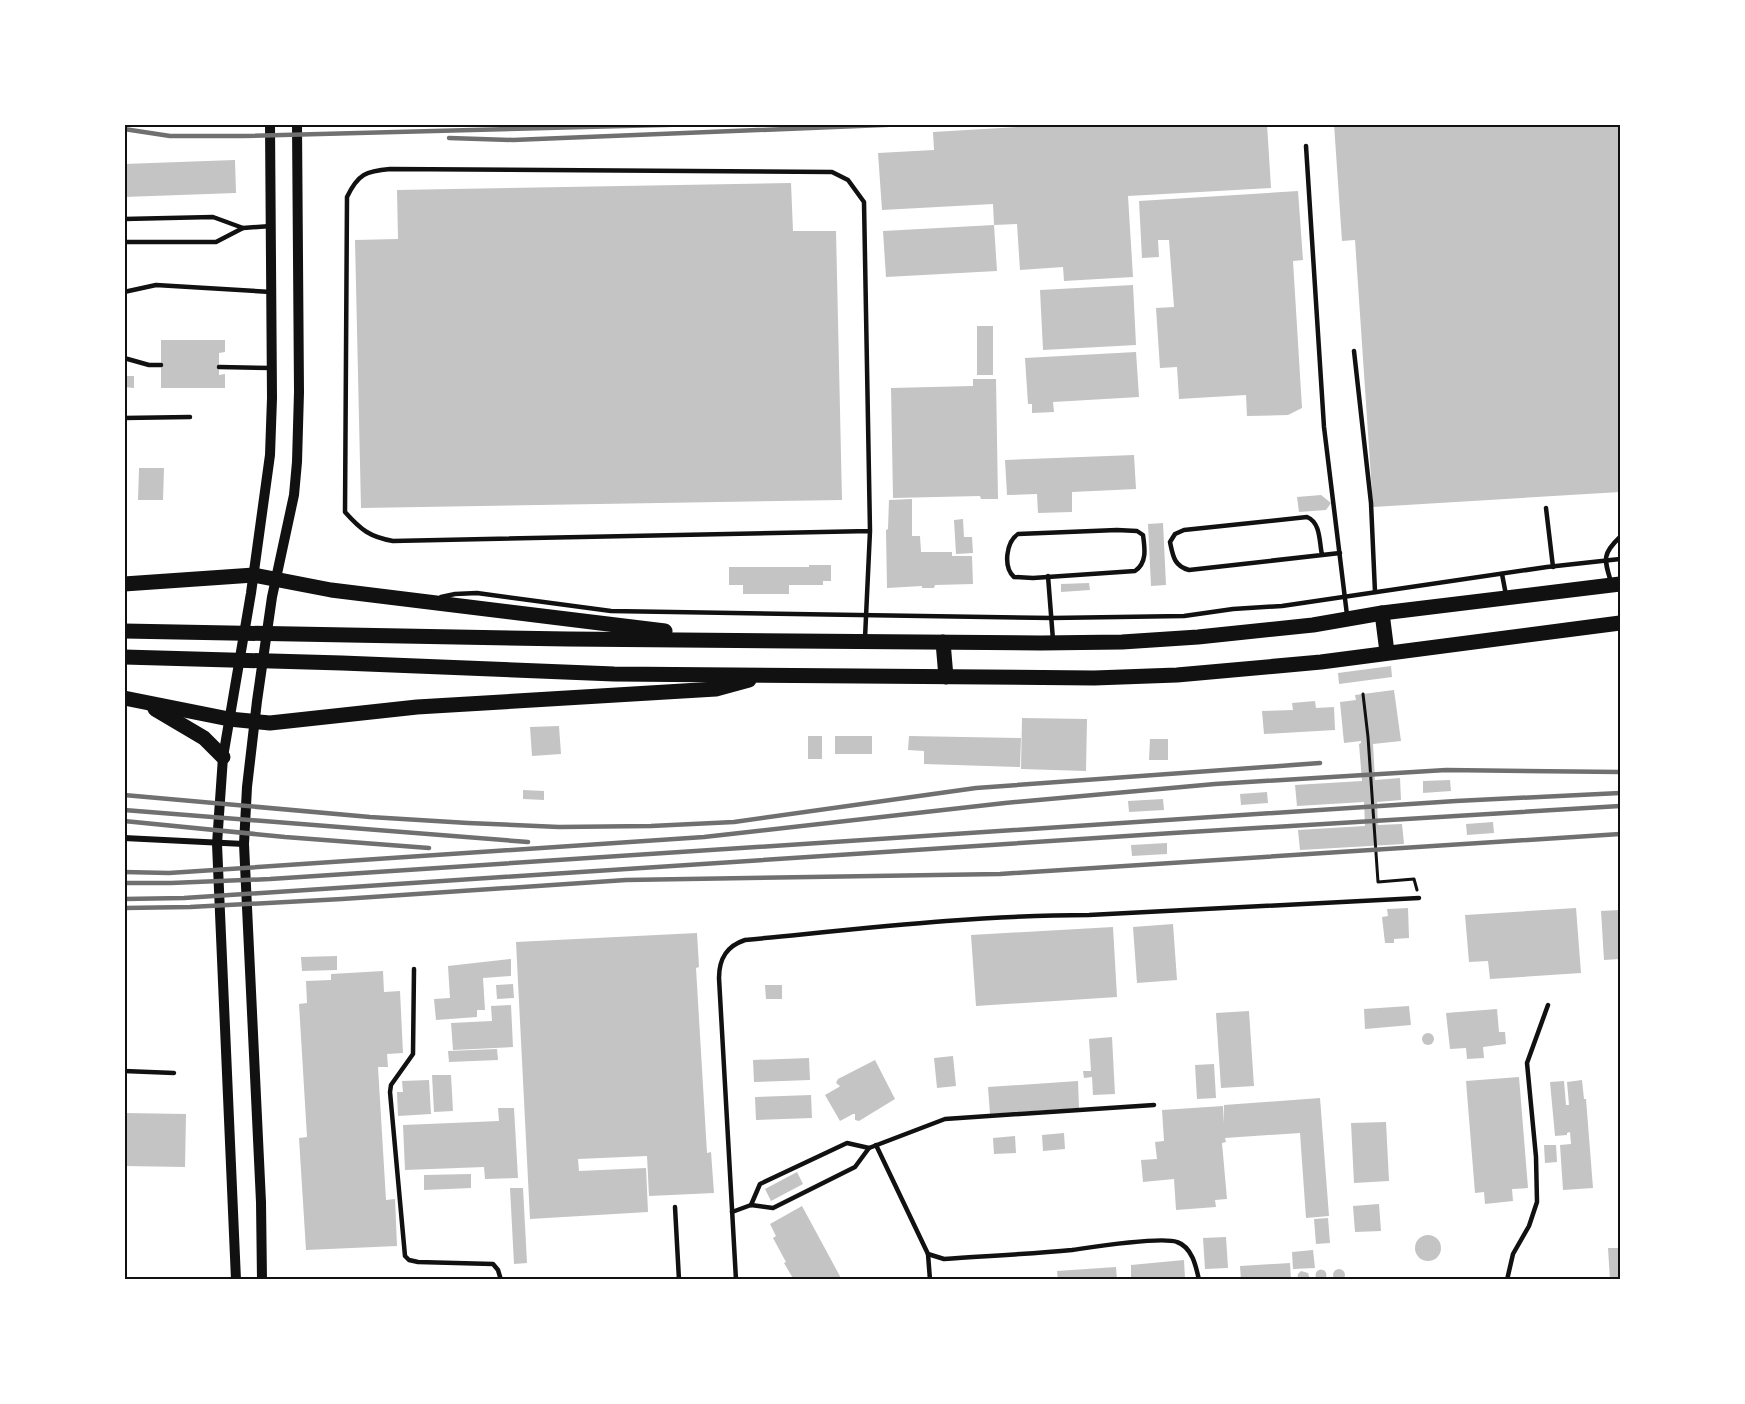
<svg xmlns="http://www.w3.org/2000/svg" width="1745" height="1404" font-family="Manrope,sans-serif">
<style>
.building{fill:#c4c4c4}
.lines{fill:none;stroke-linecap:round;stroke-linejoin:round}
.path{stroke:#111;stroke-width:3}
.service{stroke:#111;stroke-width:4.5}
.minor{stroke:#111;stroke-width:6}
.tertiary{stroke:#111;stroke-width:10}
.primary{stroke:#111;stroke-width:15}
.rail{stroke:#707070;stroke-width:4.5}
.neatline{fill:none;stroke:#111;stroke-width:2}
</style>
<rect width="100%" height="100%" fill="#fff"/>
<!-- building -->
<g class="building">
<polygon points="1069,124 1267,124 1271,188 1128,196 1133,277 1064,281 1063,267 1020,270 1017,224 994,225 993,204 882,210 878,153 934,150 933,132"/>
<polygon points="1334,124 1620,124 1620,492 1373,507 1355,240 1342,241"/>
<polygon points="235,160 236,193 124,197 124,164"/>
<polygon points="791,183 793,231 836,231 842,500 361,508 355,240 398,239 397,190"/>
<polygon points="1298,191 1303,260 1293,261 1302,408 1288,415 1247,416 1246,395 1179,399 1177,367 1160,368 1156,308 1174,307 1169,240 1158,240 1159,257 1142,258 1139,201"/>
<polygon points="994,225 997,271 886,277 883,231"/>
<polygon points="1133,285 1136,345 1043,350 1040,290"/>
<rect x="977" y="326" width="16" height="49"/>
<polygon points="161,340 225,340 225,352 219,353 219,375 225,374 225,388 161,388"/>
<polygon points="1136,352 1139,397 1053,402 1054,412 1032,413 1032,404 1028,404 1025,358"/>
<polygon points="124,376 134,376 134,388 124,387"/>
<polygon points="973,379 996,379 998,499 981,499 980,496 893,498 891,388 973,386"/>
<polygon points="1134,455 1136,489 1072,492 1072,512 1038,513 1037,494 1007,495 1005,460"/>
<polygon points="139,468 164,468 163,500 138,500"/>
<polygon points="1321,495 1331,503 1326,510 1299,512 1297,497"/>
<polygon points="912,499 912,536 920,536 921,552 952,552 952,556 972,556 973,584 935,585 934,588 922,588 922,586 887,588 886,530 888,529 889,500"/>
<polygon points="963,519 964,537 972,537 973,553 956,554 954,520"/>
<polygon points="1163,523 1166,585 1151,586 1148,524"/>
<polygon points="809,565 831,565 831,581 823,581 823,585 789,585 789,594 743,594 743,585 729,585 729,567 809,567"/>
<polygon points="1089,583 1090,590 1061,592 1061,584"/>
<polygon points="1391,666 1392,677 1339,684 1338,673"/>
<polygon points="1394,690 1401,741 1373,744 1375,780 1400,778 1401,800 1377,802 1378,825 1402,824 1404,844 1300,850 1298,830 1365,826 1364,802 1297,806 1295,785 1362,781 1359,744 1361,743 1361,741 1344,743 1340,702 1356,700 1355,695"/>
<polygon points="1315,701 1316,708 1334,707 1335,730 1264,734 1262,711 1293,710 1292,703"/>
<polygon points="1022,718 1087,719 1086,771 1021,769"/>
<polygon points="559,726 561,754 532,756 530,727"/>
<rect x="808" y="736" width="14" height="23"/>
<rect x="835" y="736" width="37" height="18"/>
<polygon points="909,736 1021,738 1020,767 924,764 924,751 908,750"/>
<polygon points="1150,739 1168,739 1168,760 1149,760"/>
<polygon points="1450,780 1451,791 1423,793 1423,781"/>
<polygon points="523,790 544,791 544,800 523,799"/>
<polygon points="1267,792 1268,803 1241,805 1240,794"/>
<polygon points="1163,799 1164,810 1129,812 1128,801"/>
<polygon points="1493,822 1494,833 1467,835 1466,824"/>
<polygon points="1167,843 1167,854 1132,856 1131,845"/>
<polygon points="1408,908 1409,938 1394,939 1394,943 1385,943 1382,917 1388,916 1387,909"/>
<polygon points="1576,908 1581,973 1490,979 1488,961 1469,962 1465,915"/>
<polygon points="1620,910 1620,959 1604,960 1601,911"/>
<polygon points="1173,924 1177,980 1137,983 1133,927"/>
<polygon points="1113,927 1117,997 976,1006 971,935"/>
<polygon points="697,933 699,967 696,968 707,1153 711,1152 714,1193 649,1196 647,1156 578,1159 579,1171 646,1168 648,1212 530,1219 516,942"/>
<polygon points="337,956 337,970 302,971 301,957"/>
<polygon points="511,959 511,976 483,978 485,1010 477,1010 477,1017 436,1020 434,999 450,998 448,966"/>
<polygon points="383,971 384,992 400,991 403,1053 387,1054 388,1067 378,1067 386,1200 395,1199 397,1246 306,1250 299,1138 307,1137 299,1004 307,1003 306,981 331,980 331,974"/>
<polygon points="513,984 514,998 497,999 496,985"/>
<polygon points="765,985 782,985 782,999 766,999"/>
<polygon points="511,1005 513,1047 453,1050 451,1023 492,1021 491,1006"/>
<polygon points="1409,1006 1411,1025 1365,1029 1364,1009"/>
<polygon points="1497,1009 1499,1032 1505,1032 1506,1044 1483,1047 1484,1058 1467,1059 1466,1048 1450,1049 1446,1013"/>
<polygon points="1249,1011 1254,1086 1221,1088 1216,1013"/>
<circle cx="1428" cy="1039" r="6"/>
<polygon points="1112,1037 1115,1094 1093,1095 1092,1077 1084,1078 1083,1071 1091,1071 1089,1039"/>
<polygon points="497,1049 498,1060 449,1062 448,1051"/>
<polygon points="953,1056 956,1086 937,1088 934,1058"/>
<polygon points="809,1058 810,1080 754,1082 753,1060"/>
<polygon points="875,1060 895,1099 859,1121 855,1120 855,1114 853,1114 840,1121 825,1095 839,1087 840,1086 836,1083 838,1079"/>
<polygon points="1214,1064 1216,1098 1197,1099 1195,1065"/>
<polygon points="432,1075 451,1075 453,1111 434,1112"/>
<polygon points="1519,1077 1528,1188 1512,1189 1513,1201 1485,1204 1484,1192 1475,1193 1466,1081"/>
<polygon points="429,1080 431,1114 398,1116 397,1092 403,1092 402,1081"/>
<polygon points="1582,1080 1584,1099 1586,1099 1593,1188 1563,1190 1560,1145 1571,1144 1570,1132 1567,1133 1567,1135 1555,1136 1550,1082 1564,1081 1566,1105 1569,1105 1567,1082"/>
<polygon points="1078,1081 1079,1108 990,1114 988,1087"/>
<polygon points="811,1095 812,1118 756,1120 755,1097"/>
<polygon points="1320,1098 1329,1216 1306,1218 1300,1133 1225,1138 1226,1142 1222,1143 1227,1199 1215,1200 1216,1207 1176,1210 1174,1179 1143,1182 1141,1160 1157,1159 1155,1142 1164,1141 1162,1110 1223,1106 1224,1124 1224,1105"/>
<polygon points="498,1108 514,1108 518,1178 485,1179 484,1167 405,1170 403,1125 499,1121"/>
<polygon points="124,1113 186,1114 185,1167 124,1166"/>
<polygon points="1386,1122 1389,1181 1354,1183 1351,1123"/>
<polygon points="1064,1133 1065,1149 1043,1151 1042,1135"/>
<polygon points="1015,1136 1016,1153 994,1154 993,1138"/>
<polygon points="1544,1145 1556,1145 1557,1162 1545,1163"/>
<polygon points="797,1172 803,1184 771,1201 765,1189"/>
<polygon points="471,1174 471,1188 424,1190 424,1175"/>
<polygon points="510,1188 523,1188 527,1263 514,1264"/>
<polygon points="1379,1204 1381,1231 1355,1232 1353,1206"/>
<polygon points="802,1206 842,1280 794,1280 784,1263 786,1262 773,1238 776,1236 770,1224"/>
<polygon points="1328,1218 1330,1243 1316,1244 1314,1219"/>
<circle cx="1428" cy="1248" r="13"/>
<polygon points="1226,1237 1228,1268 1205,1269 1203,1238"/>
<polygon points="1608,1248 1620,1248 1620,1280 1610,1280"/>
<polygon points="1313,1250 1315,1268 1293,1269 1292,1252"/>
<polygon points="1184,1260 1185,1279 1131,1280 1131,1265"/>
<polygon points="1290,1263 1291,1280 1241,1280 1240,1266"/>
<polygon points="1116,1267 1117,1280 1058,1280 1057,1271"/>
<circle cx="1339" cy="1275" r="6"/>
<circle cx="1321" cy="1275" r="5.5"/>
<polygon points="1301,1271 1308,1273 1310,1280 1297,1280 1298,1274"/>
</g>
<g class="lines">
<!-- path -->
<polyline class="path" points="1363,694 1368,737 1378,882 1414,879 1417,890"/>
<!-- service -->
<g class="service">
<polyline points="1306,146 1324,427 1347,615"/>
<polyline points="124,219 213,217 243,228"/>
<polyline points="124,242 216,242 243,228 271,226"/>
<polyline points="124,292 156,285 271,292"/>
<polyline points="1354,351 1371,503 1375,592"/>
<polyline points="124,358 149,365 161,365"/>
<polyline points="219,367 271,368"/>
<polyline points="124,418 190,417"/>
<polyline points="1546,508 1553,567"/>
<path d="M 1117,530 L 1137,531 L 1143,535 C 1145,549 1147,563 1135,571 L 1033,578 L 1014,577 C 1003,567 1006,542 1018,534 Z"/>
<path d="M 1322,555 C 1319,541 1321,523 1307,517 L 1184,530 L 1175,534 L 1170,542 C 1173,556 1174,566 1189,570 L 1340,553"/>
<polyline points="1502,574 1506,595"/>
<polyline points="1048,576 1053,640"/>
<path d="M 1611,582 C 1604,559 1602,554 1620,537"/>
<polyline points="441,597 455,594 477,593 611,611 1052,618 1184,616 1233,609 1282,606 1547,567 1620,559"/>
<path d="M 865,638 L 870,531 L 864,202 L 848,180 L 832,172 L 390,169 C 366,171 358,174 347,197 L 345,512 C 361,530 370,537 393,541 L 870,531"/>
<polyline points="414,969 413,1054 391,1085 390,1092 405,1256 409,1260 418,1262 493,1264 498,1270 501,1280"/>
<polyline points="124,1071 174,1073"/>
<path d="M 876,1145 L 928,1254 L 944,1259 C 987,1256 1030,1254 1072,1250 C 1093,1247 1161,1236 1177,1242 C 1192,1247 1196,1266 1199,1280"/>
<polyline points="751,1205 760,1184 847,1143 869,1148"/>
<polyline points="675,1207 679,1280"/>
<polyline points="732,1212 751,1205 773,1208 855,1167 869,1148 945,1119 1154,1105"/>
<polyline points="928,1254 930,1280"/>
<path d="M 736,1280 L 719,978 C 719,958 727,946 745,940 C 859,929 974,915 1089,915 L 1419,898"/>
<polyline points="1507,1280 1513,1254 1529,1226 1537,1202 1536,1157 1527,1063 1548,1005"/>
</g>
<!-- minor -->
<polyline class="minor" points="124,838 244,844"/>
<!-- tertiary -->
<g class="tertiary">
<polyline points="236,1280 217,844 223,757 251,593 270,455 272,398 270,124"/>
<polyline points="262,1280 261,1202 244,844 247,787 257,701 272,597 294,495 297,462 299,392 297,124"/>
</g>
<!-- primary -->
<g class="primary">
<polyline points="124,584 254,575 331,590 665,631"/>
<polyline points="1382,613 1387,652"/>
<polyline points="124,631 568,639 1041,643 1122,642 1198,637 1313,625 1382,613 1620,584"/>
<polyline points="943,642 946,677"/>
<polyline points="124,657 342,663 614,674 1094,678 1177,675 1321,662 1620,623"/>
<polyline points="124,698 229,719 270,723 417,707 716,689 749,680"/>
<polyline points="155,709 204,738 223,757"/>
</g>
<!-- rail -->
<g class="rail">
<polyline points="124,129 170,136 243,136 702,124"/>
<polyline points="449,138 513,140 908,124"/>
<polyline points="124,795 370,817 468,823 559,827 651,826 734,822 976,788 1320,763"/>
<polyline points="124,810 528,842"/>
<polyline points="124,821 285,837 429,848"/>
<polyline points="124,872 169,873 704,837 1005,803 1215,784 1446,770 1620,772"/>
<polyline points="124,883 171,883 270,879 1456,801 1620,793"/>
<polyline points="124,899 184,898 1173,833 1620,806"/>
<polyline points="124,908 190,907 342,899 626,880 1000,874 1620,834"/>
</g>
</g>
<!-- border -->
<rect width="1745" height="1404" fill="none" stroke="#ffffff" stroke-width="252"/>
<rect x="126" y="126" width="1493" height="1152" class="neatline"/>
</svg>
